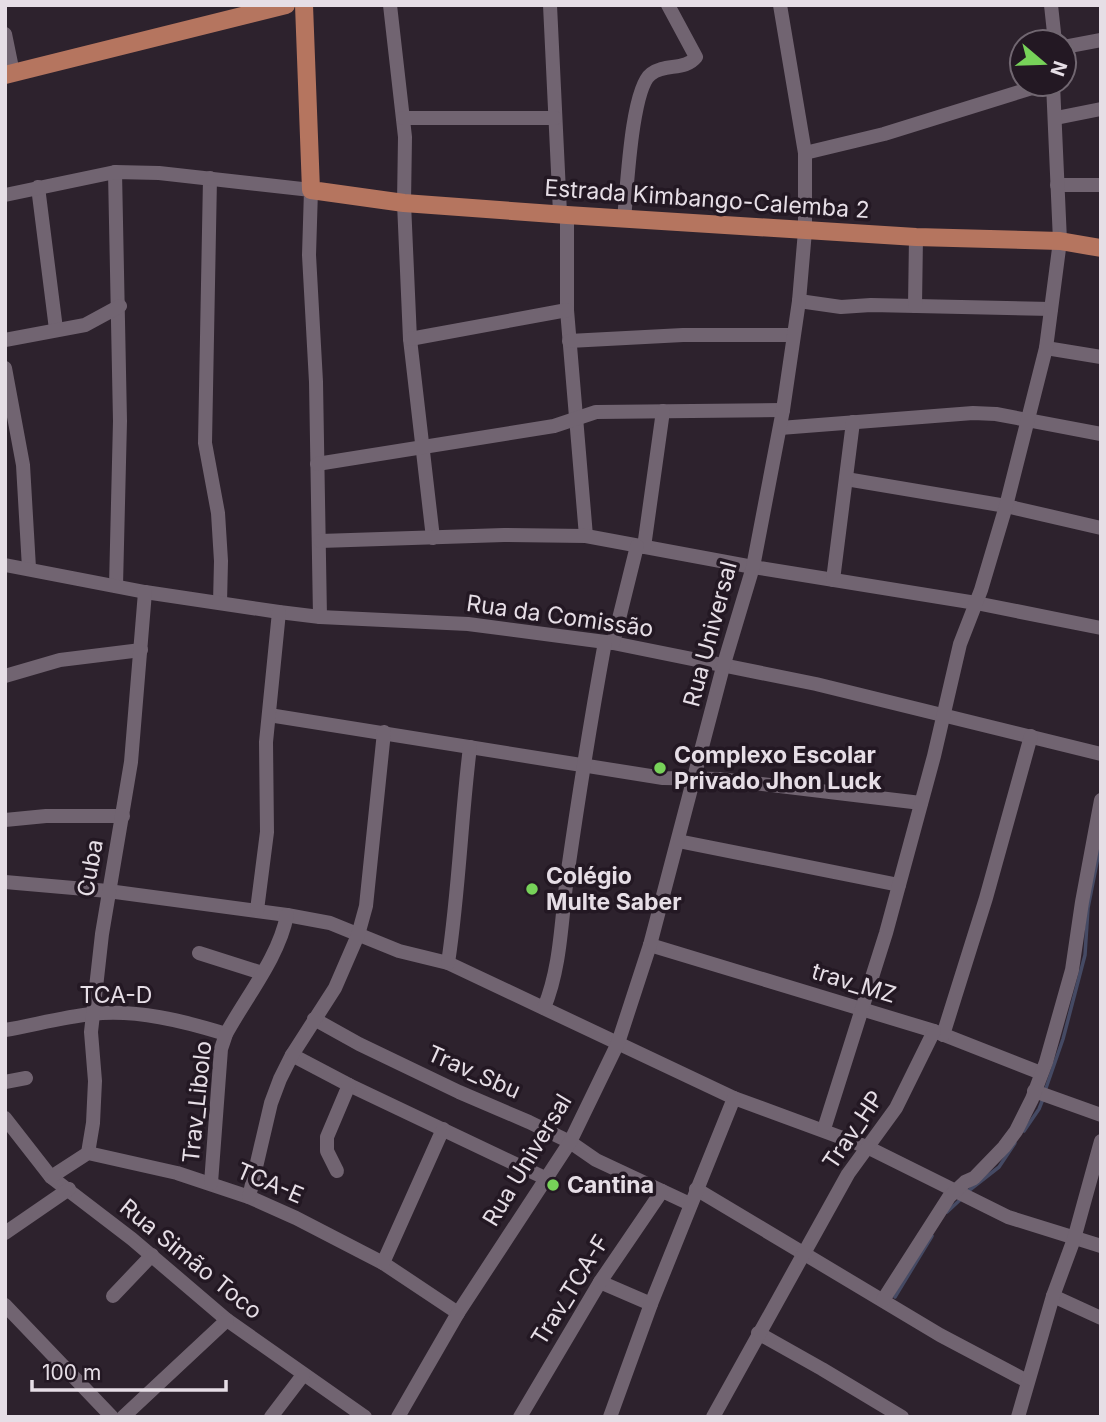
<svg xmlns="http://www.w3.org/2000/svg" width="1106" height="1422" font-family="Inter,sans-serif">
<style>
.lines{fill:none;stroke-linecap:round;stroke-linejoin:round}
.stream{stroke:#454a64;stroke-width:3.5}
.minor{stroke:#716471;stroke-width:14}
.major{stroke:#b5755f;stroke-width:18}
.poi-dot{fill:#77d259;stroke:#231823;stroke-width:2.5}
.labels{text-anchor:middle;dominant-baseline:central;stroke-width:7;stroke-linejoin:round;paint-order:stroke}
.street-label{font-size:23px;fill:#e6dee6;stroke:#231823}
.poi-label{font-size:23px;font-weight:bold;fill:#e6dee6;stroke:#231823;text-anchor:start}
</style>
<rect width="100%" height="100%" fill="#2d222d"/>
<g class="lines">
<!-- stream -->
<g class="stream">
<polyline points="1045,1091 1063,1039 1085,955 1088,908 1101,842"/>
<polyline points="1024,1131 1039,1109 1043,1099"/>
<polyline points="967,1192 999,1167 1015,1143"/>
<polyline points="947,1212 962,1198"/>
<polyline points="895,1297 932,1236"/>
</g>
<!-- minor -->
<g class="minor">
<polyline points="390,5 405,137 404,203 410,339 433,538"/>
<polyline points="550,5 560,213"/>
<polyline points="1051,5 1055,42"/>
<polyline points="5,34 13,73"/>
<polyline points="1064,47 1101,40"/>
<polyline points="403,118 555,118"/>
<polyline points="1056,118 1101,109"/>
<polyline points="805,153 884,134 1045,84"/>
<polyline points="115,172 120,421 116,586"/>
<polyline points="210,178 205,443 218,513 221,561 220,603"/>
<polyline points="1057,185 1101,185"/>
<polyline points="38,187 56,329"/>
<polyline points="5,195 115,172 159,173 311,190 309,255 316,382 320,617"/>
<polyline points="567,215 567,310 586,536"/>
<path d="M 624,219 C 627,192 631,89 651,74 C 665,63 685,71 696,57 L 668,5"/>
<polyline points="799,301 841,307 871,305 1051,309"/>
<polyline points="915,306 916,237"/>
<polyline points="410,339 567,310"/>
<polyline points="5,340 85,325 120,306"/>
<polyline points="569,341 683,335 793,335"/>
<polyline points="1046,348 1101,357"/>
<polyline points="5,368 23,465 29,568"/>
<polyline points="780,428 973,413 996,414 1101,434"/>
<polyline points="317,464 554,426 596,412 783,410"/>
<polyline points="846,479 1006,506 1101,528"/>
<polyline points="320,541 504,535 586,536 753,567 976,603 1101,628"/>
<polyline points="644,547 663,411"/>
<polyline points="5,565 145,592 279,612 320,617 468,624 613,643 816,684 1101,754"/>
<polyline points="833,580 853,422"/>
<polyline points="613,643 637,546"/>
<polyline points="5,676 60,660 141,650"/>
<polyline points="269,715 663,778 720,779 921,803"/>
<polyline points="5,820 46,816 123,816"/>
<polyline points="678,841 899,885"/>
<polyline points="5,882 108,891 287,915 330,923 399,951 448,963 734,1098 867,1147 1008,1217 1101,1246"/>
<polyline points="257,910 267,832 266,742 279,612"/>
<polyline points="650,945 934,1031 1041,1073"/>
<polyline points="199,953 262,973"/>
<path d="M 448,963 C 459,891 461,819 470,747"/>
<path d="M 544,1008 C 562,964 561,916 568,870 C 579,794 591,718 605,642"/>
<polyline points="314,1019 359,1044 459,1092 529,1122 570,1142 596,1160 690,1204"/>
<path d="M 5,1030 C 34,1025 63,1017 92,1014 C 136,1009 184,1021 226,1034"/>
<polyline points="943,1035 986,898 1031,736"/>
<polyline points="292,1055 349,1085 545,1178"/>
<polyline points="5,1082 26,1078"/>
<polyline points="1034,1091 1101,1115"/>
<polyline points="5,1118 51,1177 132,1239 227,1320 365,1417"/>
<polyline points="824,1129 886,933 934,756 960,644 981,590 1006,506 1046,348 1060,241 1053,84"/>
<polyline points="88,1153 93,1123 95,1081 91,1032 102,934 131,762 145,592"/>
<polyline points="337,1171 327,1151 327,1137 349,1085"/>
<polyline points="51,1177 88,1153 177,1173 249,1197 296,1218 383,1263 458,1313"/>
<path d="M 211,1183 L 221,1049 L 226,1034 C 246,997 279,957 287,915"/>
<polyline points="696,1189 940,1335 1027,1381"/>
<polyline points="249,1197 271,1103 280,1079 292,1055 335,988 358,935 366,906 384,732"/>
<polyline points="5,1233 69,1189"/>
<polyline points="383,1263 443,1129"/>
<polyline points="600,1282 651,1304"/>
<polyline points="113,1296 152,1255"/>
<polyline points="1053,1296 1101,1318"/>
<polyline points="883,1300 949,1197 965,1182 974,1178 1004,1147 1016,1131 1032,1099 1046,1062 1072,970 1082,902 1101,800"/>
<polyline points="5,1305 112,1417"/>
<polyline points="758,1333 822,1369 902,1417"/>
<polyline points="123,1417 227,1320"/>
<polyline points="271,1417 303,1375"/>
<polyline points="398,1417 458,1313 570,1142 618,1043 650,945 723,667 753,567 783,410 799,301 805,231 805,153 780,5"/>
<polyline points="520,1417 600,1282 662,1191"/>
<polyline points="610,1417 651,1304 734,1098"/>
<polyline points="713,1417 848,1174 896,1108 934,1031"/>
<polyline points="1018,1417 1053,1296 1074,1239 1101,1141"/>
</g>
<!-- major -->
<g class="major">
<polyline points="304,5 311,190 404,203 567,215 916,237 1060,241 1101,248"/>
<polyline points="5,75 286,5"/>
</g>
</g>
<!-- markers -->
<g class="poi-dot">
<circle cx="660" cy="768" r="7"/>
<circle cx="532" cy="889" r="7"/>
<circle cx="553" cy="1185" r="7"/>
</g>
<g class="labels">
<!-- street labels -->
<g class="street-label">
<text transform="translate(707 199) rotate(4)">Estrada Kimbango-Calemba 2</text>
<text transform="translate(560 616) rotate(8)">Rua da Comissão</text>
<text transform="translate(710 634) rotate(-75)">Rua Universal</text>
<text transform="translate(90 868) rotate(-80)">Cuba</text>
<text transform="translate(854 983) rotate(17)">trav_MZ</text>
<text x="116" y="995">TCA-D</text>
<text transform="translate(474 1072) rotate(24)">Trav_Sbu</text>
<text transform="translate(197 1102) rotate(-84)">Trav_Libolo</text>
<text transform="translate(853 1130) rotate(-56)">Trav_HP</text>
<text transform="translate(527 1160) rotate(-59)">Rua Universal</text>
<text transform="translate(270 1183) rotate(23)">TCA-E</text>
<text transform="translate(191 1259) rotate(39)">Rua Simão Toco</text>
<text transform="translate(570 1290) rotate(-58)">Trav_TCA-F</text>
</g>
<!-- poi labels -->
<g class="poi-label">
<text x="674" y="755">Complexo Escolar<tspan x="674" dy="26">Privado Jhon Luck</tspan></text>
<text x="546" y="876">Colégio<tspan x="546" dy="26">Multe Saber</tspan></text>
<text x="567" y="1185">Cantina</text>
</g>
</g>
<!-- border -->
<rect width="1106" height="1422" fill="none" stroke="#e6dee6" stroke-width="14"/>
<!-- north arrow -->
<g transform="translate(1043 63) rotate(109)"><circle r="33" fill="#231823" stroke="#716771" stroke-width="2"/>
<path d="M0-5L12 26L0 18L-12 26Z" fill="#77d259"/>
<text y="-10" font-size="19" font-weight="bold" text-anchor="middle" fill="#e6dee6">N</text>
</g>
<!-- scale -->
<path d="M32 1380v10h194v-10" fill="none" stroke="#e6dee6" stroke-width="3.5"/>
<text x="42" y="1380" font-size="21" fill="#e6dee6" stroke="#231823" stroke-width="5" paint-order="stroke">100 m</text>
</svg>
